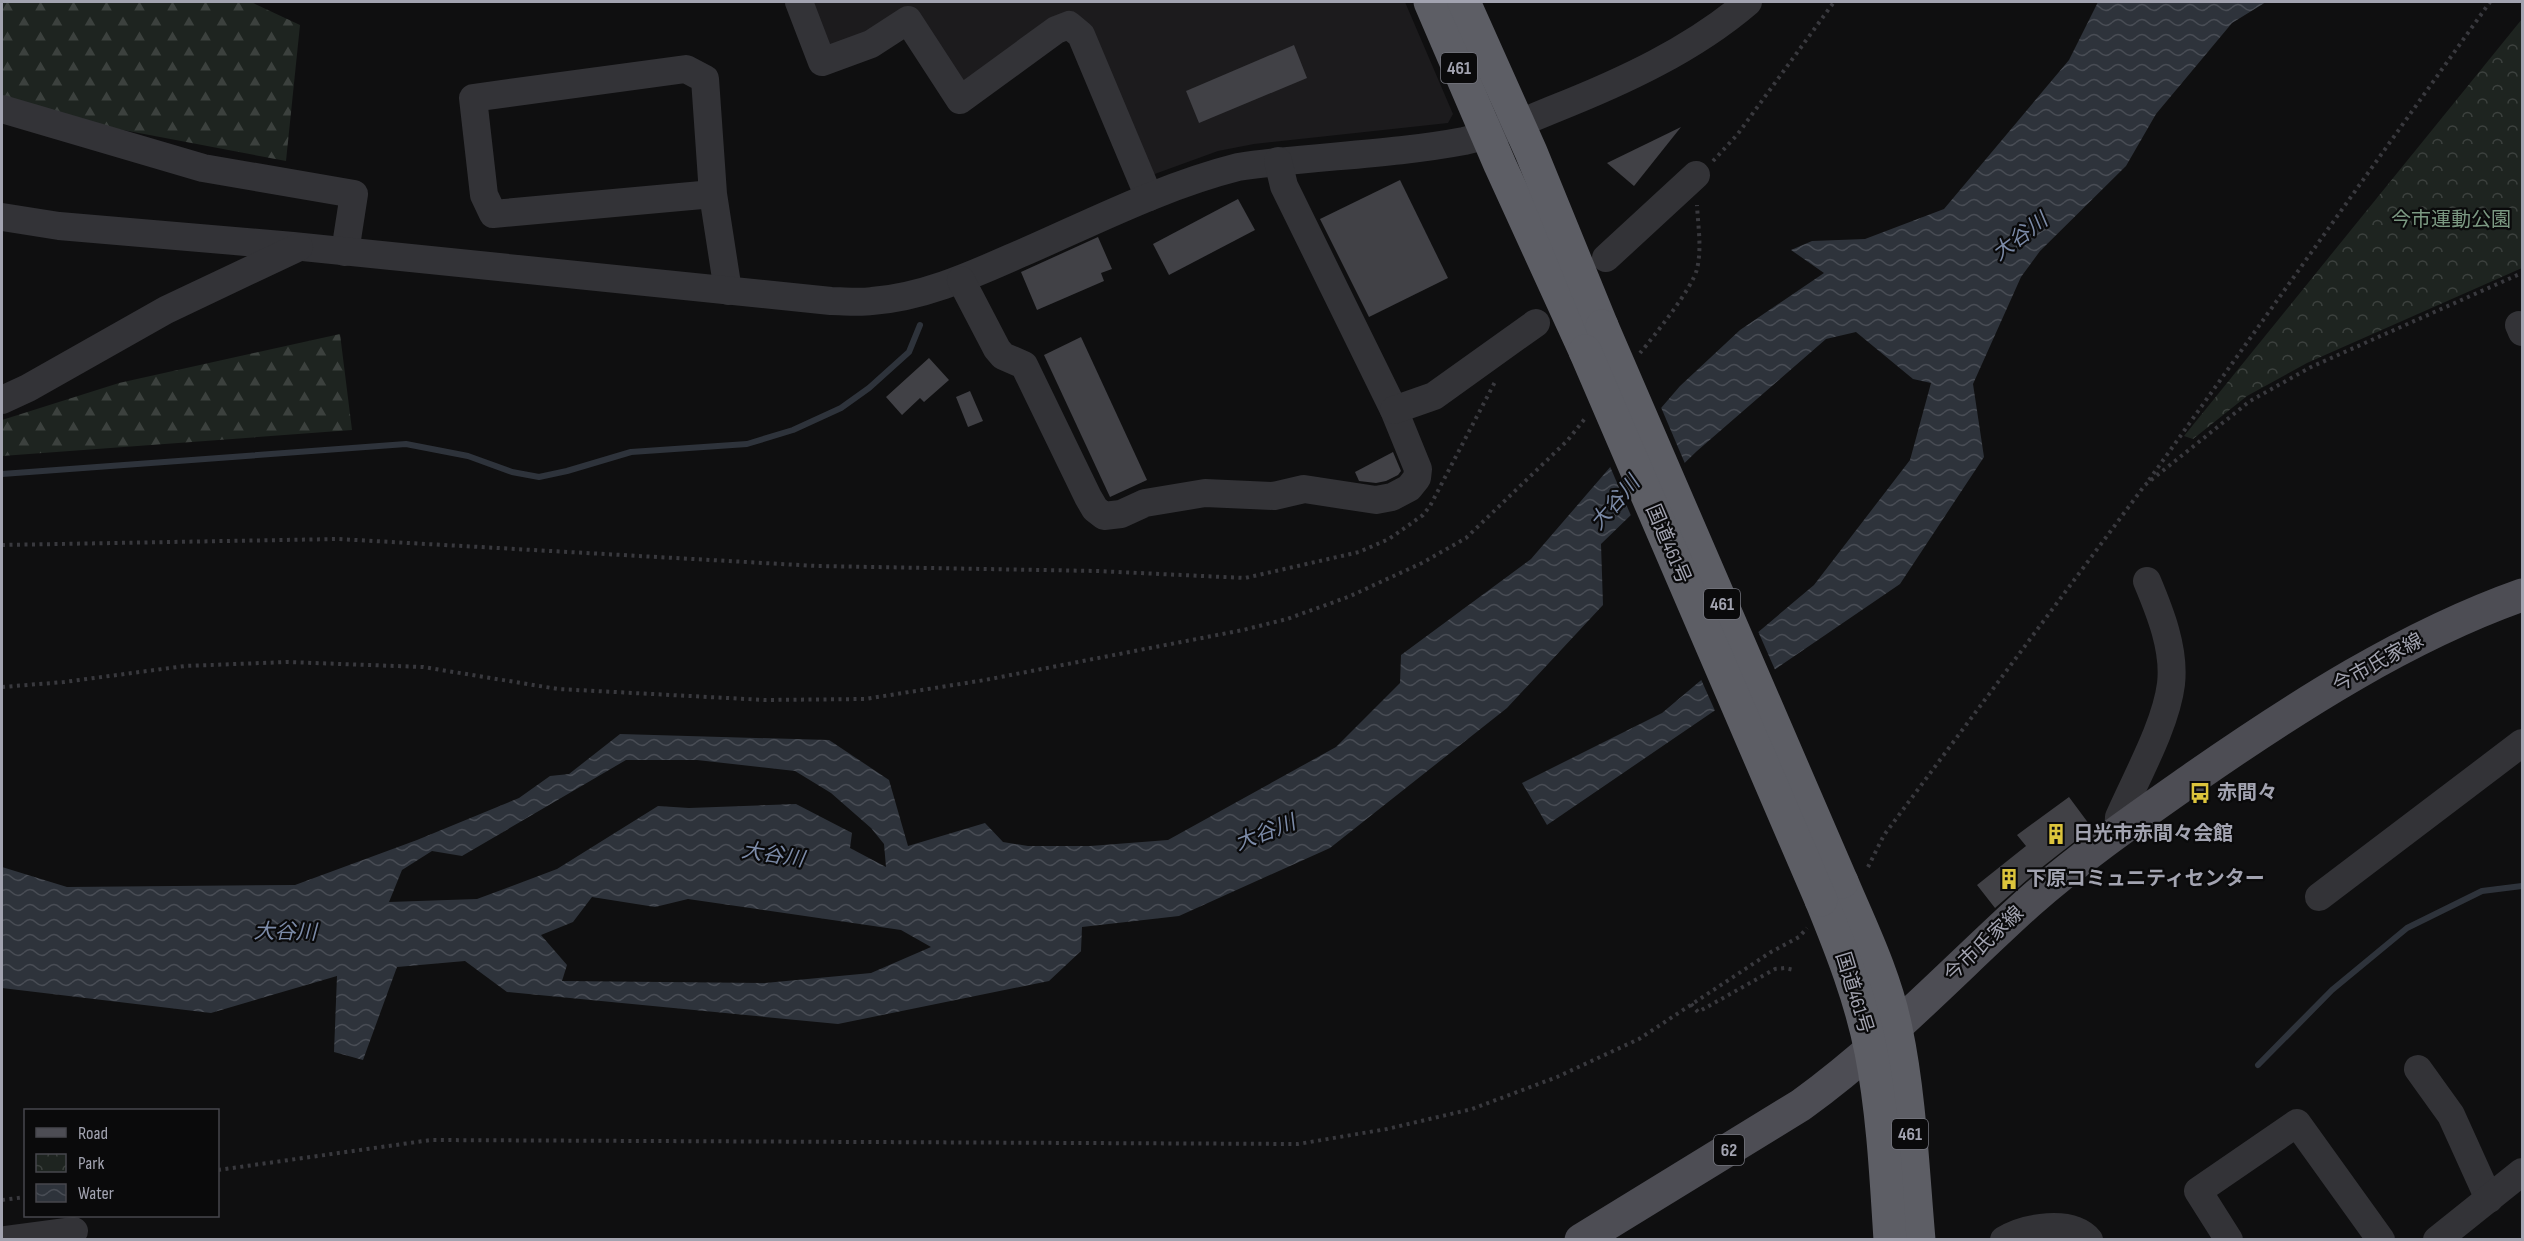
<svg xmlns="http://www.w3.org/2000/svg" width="2524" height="1241" font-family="'Sofia Sans Condensed','Noto Sans JP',sans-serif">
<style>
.built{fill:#1c1b1d}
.forest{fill:url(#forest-firs)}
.park{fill:url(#park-crowns)}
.water{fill:url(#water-waves);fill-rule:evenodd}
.pier{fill:#0f0f10}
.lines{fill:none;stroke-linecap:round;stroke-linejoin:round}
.stream{stroke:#2e333b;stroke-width:6}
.building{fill:#414146}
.path{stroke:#39393e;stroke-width:4;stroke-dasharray:3 4.5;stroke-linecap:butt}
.minor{stroke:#333337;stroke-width:28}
.major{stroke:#4d4d54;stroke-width:33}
.highway{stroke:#5d5e65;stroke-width:33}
.highway-bridge{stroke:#5d5e65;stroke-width:33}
.labels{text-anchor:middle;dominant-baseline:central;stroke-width:4.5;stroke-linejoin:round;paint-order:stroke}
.shield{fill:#0a0a0b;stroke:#74757e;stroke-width:1.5}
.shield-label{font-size:18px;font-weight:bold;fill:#a2a3b0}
.park-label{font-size:20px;fill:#7b9982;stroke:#0a0a0b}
.street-label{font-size:20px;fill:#a2a3b0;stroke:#0a0a0b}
.poi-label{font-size:20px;font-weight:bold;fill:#a2a3b0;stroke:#0a0a0b;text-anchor:start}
.water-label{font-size:21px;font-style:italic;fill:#7c8ba8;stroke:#0a0a0b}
</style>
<defs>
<pattern id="forest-firs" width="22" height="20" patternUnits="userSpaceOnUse" patternTransform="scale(1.5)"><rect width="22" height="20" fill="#1e2420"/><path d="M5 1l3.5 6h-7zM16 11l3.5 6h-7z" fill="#3c413e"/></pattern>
<pattern id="park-crowns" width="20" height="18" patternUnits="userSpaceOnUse" patternTransform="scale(1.5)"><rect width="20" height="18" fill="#1e2420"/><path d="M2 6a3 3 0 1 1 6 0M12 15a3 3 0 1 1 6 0" fill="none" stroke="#3c413e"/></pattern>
<pattern id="water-waves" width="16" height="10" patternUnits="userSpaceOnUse" patternTransform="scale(1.5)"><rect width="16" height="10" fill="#2e333b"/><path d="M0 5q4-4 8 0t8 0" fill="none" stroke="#494d55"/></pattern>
</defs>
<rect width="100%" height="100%" fill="#0f0f10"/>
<!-- built -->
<polygon class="built" points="808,2 1405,2 1453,114 1448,123 1254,144 1218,151 1152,175 1087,24 960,83 912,10 827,49"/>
<!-- forest -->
<g class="forest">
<polygon points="2,2 251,2 300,25 286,161 2,107"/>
<polygon points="340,334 352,430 2,456 2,420 119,383"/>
</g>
<!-- park -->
<polygon class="park" points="2522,19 2522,268 2307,363 2247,396 2193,439 2184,436"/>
<!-- water -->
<path class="water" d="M 2098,2 L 2266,2 L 2232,23 L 2156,114 L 2126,166 L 2040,251 L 2021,277 L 1973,384 L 1984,457 L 1900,584 L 1547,825 L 1522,783 L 1662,713 L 1814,585 L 1910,460 L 1931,383 L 1913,379 L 1856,332 L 1826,339 L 1697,451 L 1601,544 L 1603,605 L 1507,708 L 1330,848 L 1179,916 L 1082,927 L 1081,951 L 1049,981 L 838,1024 L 507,992 L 465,961 L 397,967 L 363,1060 L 334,1052 L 337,976 L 211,1013 L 2,988 L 2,867 L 67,887 L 295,885 L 417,840 L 519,798 L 550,776 L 569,774 L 620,734 L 829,740 L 889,780 L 908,846 L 985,823 L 1003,842 L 1028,846 L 1090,846 L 1168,840 L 1336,747 L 1400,683 L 1401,655 L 1531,559 L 1680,386 L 1740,330 L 1824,273 L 1791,250 L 1812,241 L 1865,239 L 1944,209 L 2069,60 ZM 626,760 L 697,760 L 795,771 L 831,793 L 871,828 L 884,844 L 886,867 L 850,848 L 852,833 L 796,804 L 689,808 L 658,806 L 557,869 L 477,899 L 389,902 L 402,870 L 432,851 L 462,856 ZM 592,897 L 655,907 L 688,899 L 901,930 L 931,947 L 871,973 L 765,983 L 562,981 L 567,965 L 541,935 L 573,922 Z"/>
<!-- pier -->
<g class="pier">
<polygon points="1660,405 1686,466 1632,518 1609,464"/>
<polygon points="1757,629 1776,672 1716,713 1700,677"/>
</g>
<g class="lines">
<!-- stream -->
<g class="stream">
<polyline points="2,474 406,444 468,456 512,472 539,477 567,471 631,452 747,444 793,430 841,408 869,388 909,352 920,325"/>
<polyline points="2258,1065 2332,990 2407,928 2482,891 2522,886"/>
</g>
</g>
<!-- building -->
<g class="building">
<polygon points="1294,45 1307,78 1199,123 1186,91"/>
<polygon points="1681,127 1634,186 1607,163"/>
<polygon points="1400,180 1448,278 1369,317 1320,219"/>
<polygon points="1238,199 1255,230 1169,275 1153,244"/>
<polygon points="1098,237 1112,269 1101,273 1104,281 1037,310 1021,272"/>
<polygon points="1081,337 1147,480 1110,497 1044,355"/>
<polygon points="929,358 949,380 924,402 920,398 902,415 886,397"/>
<polygon points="970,391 983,421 968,427 956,397"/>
<polygon points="1393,452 1401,471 1398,475 1386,481 1376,483 1359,481 1355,472"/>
<polygon points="2069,797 2092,828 2036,872 1995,908 1977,885 2026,846 2017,835"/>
</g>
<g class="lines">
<!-- path -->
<g class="path">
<polyline points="1713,161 1737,135 1834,2"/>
<path d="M 1640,353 C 1654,336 1692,289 1697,269 C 1702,248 1698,226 1697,205"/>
<polyline points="2149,480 2490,2"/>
<polyline points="2,545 338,539 817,566 1097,571 1245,578 1359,552 1389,539 1423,515 1430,506 1496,380"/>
<polyline points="2,687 64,682 185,666 287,662 423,667 558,689 765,700 865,699 985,680 1243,630 1287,619 1348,597 1422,563 1466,538 1567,441 1587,416"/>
<polyline points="1868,867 1884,835 2145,485 2250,401 2311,367 2522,273"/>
<polyline points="1691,1004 1698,1012 1775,969 1785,968 1794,970"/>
<polyline points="218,1170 431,1140 1298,1144 1387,1129 1472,1109 1557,1077 1639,1039 1771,952 1799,937 1807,928"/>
<polyline points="2,1200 26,1197"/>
</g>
<!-- minor -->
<g class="minor">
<polyline points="799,2 822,62 871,44 908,20 960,100 1056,30 1069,25 1081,35 1149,197"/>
<polyline points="2,109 203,168 354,194 345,252"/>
<polyline points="713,194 493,214 484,195 473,98 686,69 705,79 713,194 728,291"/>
<path d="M 2,217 L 59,226 L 293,246 L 831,301 C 844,301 858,303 872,301 C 925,297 974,274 1022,253 C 1093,222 1163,186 1238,167 C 1312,156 1390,155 1464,141 C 1495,134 1525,121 1554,109 C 1622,82 1692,50 1748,2"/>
<polyline points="1606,258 1696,175"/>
<polyline points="961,280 997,349 1003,356 1024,365 1088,497 1095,509 1104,516 1121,514 1145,503 1205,493 1274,496 1304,489 1376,500 1392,497 1409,488 1417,478 1418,469 1394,410 1284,186 1278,161"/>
<polyline points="2519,325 2522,332"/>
<polyline points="2,400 28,388 166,310 299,247"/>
<polyline points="1394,410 1434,396 1536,323"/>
<path d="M 2118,833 L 2119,817 C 2136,778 2166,725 2171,684 C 2175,649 2160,612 2147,581"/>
<polyline points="2319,897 2522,743"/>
<polyline points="2418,1069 2451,1115 2489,1199"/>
<polyline points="6,1240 74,1231"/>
<path d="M 2004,1240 C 2025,1227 2071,1219 2089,1240"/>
<polyline points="2229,1240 2198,1191 2297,1123 2381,1240"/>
<polyline points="2437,1240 2522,1172"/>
</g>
<!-- major -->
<path class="major" d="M 1581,1240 L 1801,1105 C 1884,1045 1953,971 2028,903 C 2080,857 2138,817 2195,777 C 2296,707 2406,636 2522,595"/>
<!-- highway -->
<g class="highway">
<polyline points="1430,2 1500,165 1585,351"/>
<polyline points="1464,2 1531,152 1602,326"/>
<path d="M 1842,882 C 1862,929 1886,978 1896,1029 C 1910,1095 1913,1172 1919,1240"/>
<path d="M 1821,900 C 1841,949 1861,1000 1871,1052 C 1883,1114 1886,1177 1890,1240"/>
</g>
<!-- highway-bridge -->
<g class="highway-bridge">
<polyline points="1602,326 1842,882"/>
<polyline points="1585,351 1821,900"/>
</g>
</g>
<!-- icons -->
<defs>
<symbol id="bus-bare" viewBox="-9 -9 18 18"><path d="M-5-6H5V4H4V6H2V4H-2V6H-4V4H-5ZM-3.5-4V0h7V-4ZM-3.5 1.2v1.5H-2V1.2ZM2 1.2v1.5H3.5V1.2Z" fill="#dcc43c" stroke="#0a0a0b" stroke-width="2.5" paint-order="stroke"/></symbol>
<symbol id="building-bare" viewBox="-9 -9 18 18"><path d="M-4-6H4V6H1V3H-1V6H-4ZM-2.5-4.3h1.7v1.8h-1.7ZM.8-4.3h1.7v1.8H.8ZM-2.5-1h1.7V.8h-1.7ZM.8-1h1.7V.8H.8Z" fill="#dcc43c" stroke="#0a0a0b" stroke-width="2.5" paint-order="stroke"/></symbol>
</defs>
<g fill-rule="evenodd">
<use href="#bus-bare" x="2185" y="778" width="30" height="30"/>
<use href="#building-bare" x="2041" y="819" width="30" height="30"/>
<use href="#building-bare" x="1994" y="864" width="30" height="30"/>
</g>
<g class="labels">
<!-- shield labels -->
<g class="shield">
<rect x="1441" y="53" width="36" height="30" rx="4.5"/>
<rect x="1704" y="589" width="36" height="30" rx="4.5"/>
<rect x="1892" y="1119" width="36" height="30" rx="4.5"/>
<rect x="1714" y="1135" width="30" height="30" rx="4.5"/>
</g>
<g class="shield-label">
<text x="1459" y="68">461</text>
<text x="1722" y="604">461</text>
<text x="1910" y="1134">461</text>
<text x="1729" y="1150">62</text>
</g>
<!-- park labels -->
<g class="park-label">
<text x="2451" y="220">今市運動公園</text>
</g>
<!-- street labels -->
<g class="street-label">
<text transform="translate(1668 544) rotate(67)">国道461号</text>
<text transform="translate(2378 663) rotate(-29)">今市氏家線</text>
<text transform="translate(1984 944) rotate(-43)">今市氏家線</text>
<text transform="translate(1854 993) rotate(73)">国道461号</text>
</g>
<!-- poi labels -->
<g class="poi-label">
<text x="2217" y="793">赤間々</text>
<text x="2073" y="834">日光市赤間々会館</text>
<text x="2026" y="879">下原コミュニティセンター</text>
</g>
<!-- water labels -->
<g class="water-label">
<text transform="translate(2020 237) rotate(-37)">大谷川</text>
<text transform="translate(1615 503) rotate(-49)">大谷川</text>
<text transform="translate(1265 833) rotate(-21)">大谷川</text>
<text transform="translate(773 855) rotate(9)">大谷川</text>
<text transform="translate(285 932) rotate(1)">大谷川</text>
</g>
</g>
<!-- border -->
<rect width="2524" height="1241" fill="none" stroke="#a2a3b0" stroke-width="6"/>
<!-- legend -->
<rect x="24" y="1109" width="195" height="108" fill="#0a0a0b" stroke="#47474d" stroke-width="1.5"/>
<rect x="36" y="1128" width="30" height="9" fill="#4d4d54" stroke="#47474d" stroke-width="1.5"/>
<text x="78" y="1139" font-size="18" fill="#a2a3b0">Road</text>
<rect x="36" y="1154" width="30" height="18" fill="url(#park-crowns)" stroke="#47474d" stroke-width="1.5"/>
<text x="78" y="1169" font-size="18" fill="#a2a3b0">Park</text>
<rect x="36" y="1184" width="30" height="18" fill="url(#water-waves)" stroke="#47474d" stroke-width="1.5"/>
<text x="78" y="1199" font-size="18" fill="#a2a3b0">Water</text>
</svg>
